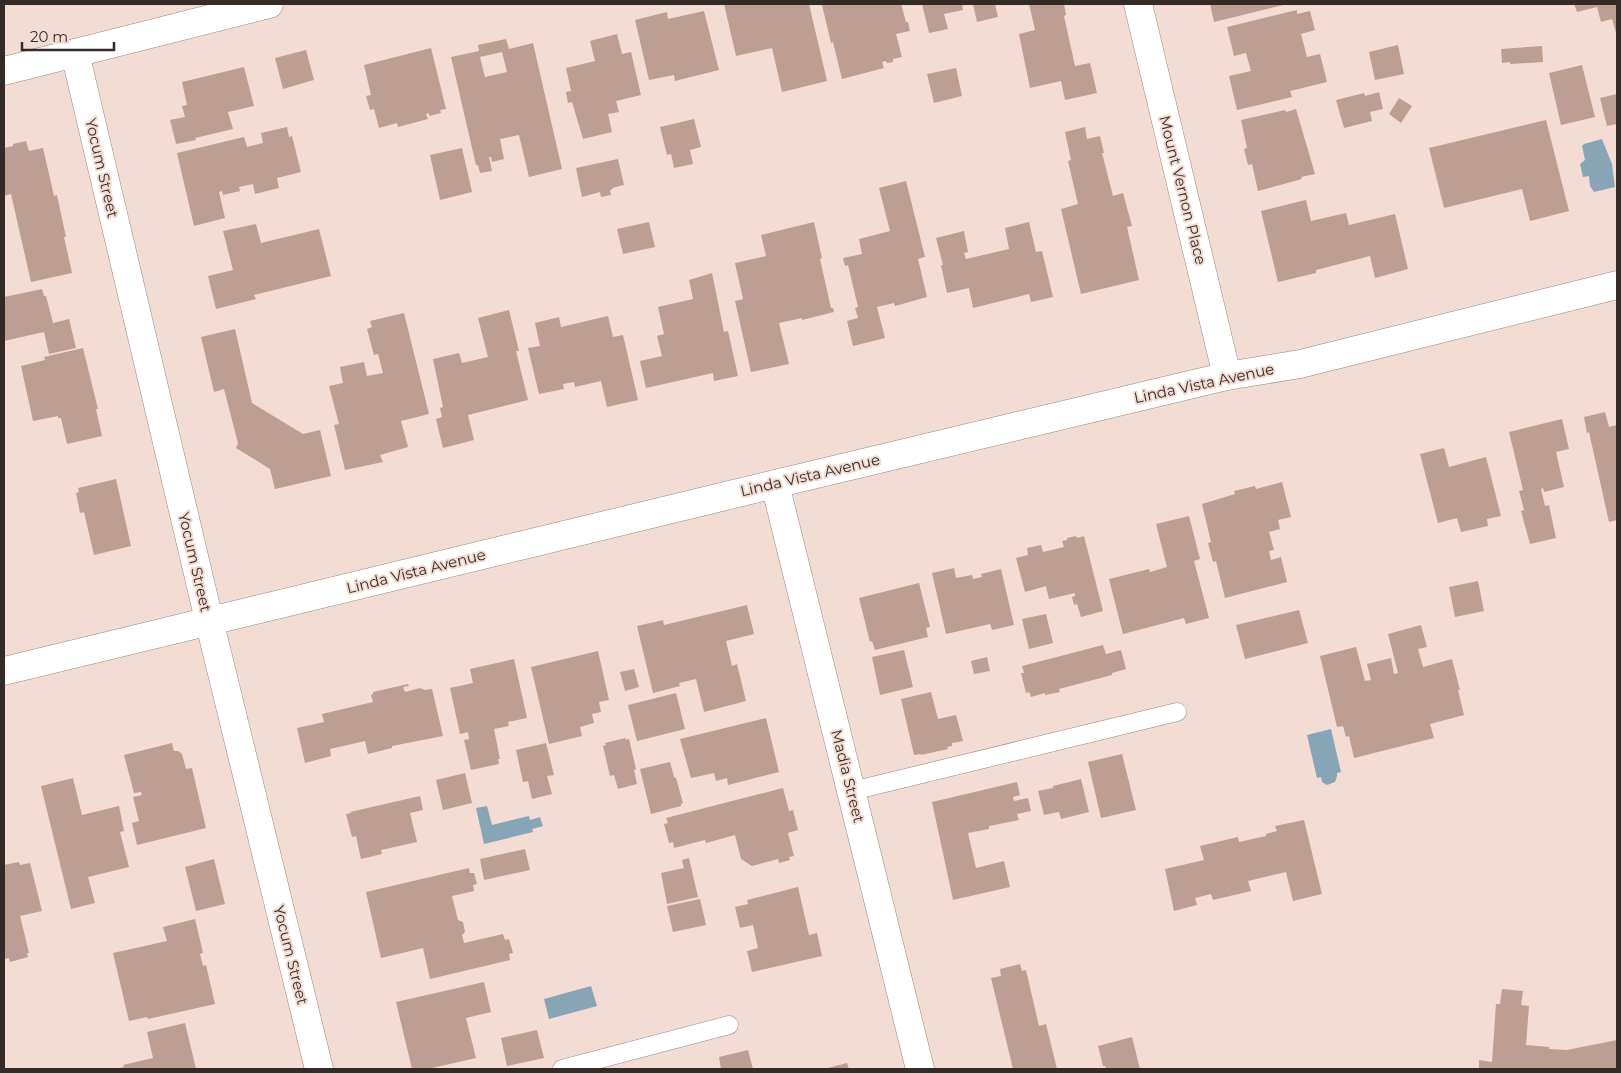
<svg xmlns="http://www.w3.org/2000/svg" width="1621" height="1073" font-family="Montserrat,sans-serif">
<style>
.water{fill:#87a5b7}
.building{fill:#bd9e92;fill-rule:evenodd}
.lines{fill:none;stroke-linecap:round;stroke-linejoin:round}
.lane-casing{stroke:#9b867e;stroke-width:19}
.street-casing{stroke:#9b867e;stroke-width:29}
.secondary-casing{stroke:#9b867e;stroke-width:29}
.lane{stroke:#fff;stroke-width:18}
.street{stroke:#fff;stroke-width:28}
.secondary{stroke:#fff;stroke-width:28}
.labels{text-anchor:middle;dominant-baseline:central;stroke-width:4;stroke-linejoin:round;paint-order:stroke}
.street-label{font-size:15px;fill:#342b28;stroke:#f3dcd4}
</style>
<rect width="100%" height="100%" fill="#f3dcd4"/>
<!-- water -->
<g class="water">
<polygon points="1602,139 1612,164 1615,187 1594,192 1590,186 1589,176 1583,177 1580,164 1585,160 1582,146 1584,144"/>
<polygon points="1331,729 1341,772 1337,773 1337,776 1335,782 1327,785 1322,782 1321,777 1317,778 1307,735"/>
<polygon points="487,806 492,825 529,816 530,820 540,817 543,826 532,829 533,832 484,844 476,808"/>
<polygon points="591,986 597,1006 549,1019 544,999"/>
</g>
<!-- building -->
<g class="building">
<polygon points="724,4 809,4 827,81 782,92 772,48 736,56"/>
<polygon points="825,4 901,4 906,22 908,22 910,31 896,34 902,57 893,59 893,62 887,63 886,61 882,62 884,68 842,79 833,42 831,43 822,5"/>
<polygon points="922,4 962,4 963,10 944,14 948,29 929,33"/>
<polygon points="973,4 995,4 998,17 977,22"/>
<polygon points="1029,4 1064,4 1066,15 1064,16 1075,66 1090,63 1097,93 1065,100 1061,81 1030,88 1019,34 1035,30"/>
<polygon points="1210,4 1287,4 1214,22"/>
<polygon points="1574,4 1617,4 1617,36 1612,19 1601,22 1597,7 1577,12"/>
<polygon points="1297,10 1297,14 1310,11 1315,30 1301,34 1307,57 1320,54 1327,82 1290,91 1292,97 1237,110 1229,76 1251,71 1246,53 1234,56 1227,27"/>
<polygon points="704,11 719,70 675,81 674,75 649,80 635,20 667,12 668,19"/>
<polygon points="617,34 622,54 631,52 641,95 616,101 619,112 608,114 612,132 583,139 572,102 568,103 566,92 571,91 566,68 595,61 590,41"/>
<path d="M 506,39 L 509,49 L 533,43 L 562,169 L 529,177 L 519,135 L 500,139 L 504,159 L 492,162 L 491,157 L 489,157 L 492,171 L 480,173 L 478,165 L 476,165 L 451,57 L 479,51 L 478,45 ZM 502,52 L 507,72 L 485,77 L 480,57 Z"/>
<polygon points="1398,45 1404,74 1375,80 1369,52"/>
<polygon points="1542,46 1543,62 1510,64 1510,62 1502,63 1501,49"/>
<polygon points="431,48 446,109 440,110 441,113 429,116 429,113 426,114 428,119 398,127 397,123 379,128 374,109 370,110 366,96 371,95 364,65"/>
<polygon points="306,50 314,80 283,89 275,58"/>
<polygon points="1582,65 1595,117 1561,125 1549,73"/>
<polygon points="244,67 254,106 228,112 233,129 195,138 196,140 176,144 170,120 185,117 182,106 187,105 182,82"/>
<polygon points="956,68 962,96 934,103 927,74"/>
<polygon points="1379,92 1383,109 1370,112 1372,121 1344,128 1336,100 1364,93 1365,96"/>
<polygon points="1617,94 1617,124 1607,126 1600,98"/>
<polygon points="1399,98 1412,106 1401,123 1389,114"/>
<polygon points="1296,109 1315,174 1301,177 1302,179 1258,191 1252,164 1248,165 1244,149 1247,148 1241,120 1285,110 1286,112"/>
<polygon points="694,119 701,147 690,150 693,164 674,168 671,154 667,155 660,127"/>
<polygon points="1546,120 1569,211 1530,221 1522,189 1444,208 1429,148"/>
<polygon points="287,127 289,137 292,136 301,172 277,178 279,188 255,194 253,184 239,187 240,191 223,195 222,191 219,192 225,218 194,226 177,153 244,137 247,147 263,143 261,133"/>
<polygon points="1085,127 1087,139 1100,136 1104,153 1102,153 1113,196 1123,193 1132,226 1127,227 1139,280 1081,294 1061,209 1078,204 1068,161 1071,160 1065,132"/>
<polygon points="26,141 29,151 43,148 54,196 57,195 66,237 64,237 72,273 31,282 11,194 4,196 4,148 13,146 13,144"/>
<polygon points="462,148 472,192 440,200 430,155"/>
<polygon points="618,159 624,185 612,188 613,189 610,190 611,195 601,197 600,192 582,197 576,168"/>
<polygon points="906,181 925,257 918,259 927,297 895,306 894,303 877,307 885,338 853,346 847,321 858,318 855,308 858,307 848,265 845,266 843,258 862,254 859,239 890,231 879,188"/>
<polygon points="1306,200 1311,221 1346,213 1349,225 1395,214 1408,269 1375,278 1370,256 1316,270 1316,273 1278,282 1261,211"/>
<polygon points="649,222 655,247 623,254 617,229"/>
<polygon points="814,222 822,258 820,259 831,308 833,308 834,312 802,320 802,318 779,323 789,364 751,372 735,301 743,299 735,263 766,256 761,235"/>
<polygon points="1029,222 1036,252 1042,251 1053,297 1031,302 1029,294 973,308 969,288 947,293 941,265 943,265 936,238 964,231 968,252 964,253 966,259 1009,249 1005,228"/>
<polygon points="256,224 261,243 319,229 331,276 254,295 256,299 216,309 208,276 233,270 223,231"/>
<polygon points="712,273 724,332 728,331 738,376 714,381 713,373 646,388 640,361 662,356 657,336 664,334 658,307 693,299 689,280"/>
<polygon points="42,289 44,296 46,296 53,323 69,319 76,348 49,354 44,332 4,341 4,297"/>
<polygon points="509,310 519,351 516,351 528,400 468,415 474,440 443,448 436,419 442,417 440,408 443,407 433,359 459,353 462,363 488,357 478,318"/>
<polygon points="404,313 429,414 401,421 408,447 380,455 383,462 345,470 334,425 339,424 329,386 343,383 340,367 364,362 367,376 383,373 378,354 374,355 367,329 372,327 370,321"/>
<polygon points="608,316 613,337 623,335 638,400 607,407 601,381 575,387 574,382 563,384 564,389 539,394 528,348 540,346 535,323 559,317 561,327"/>
<polygon points="235,329 252,403 303,434 320,430 331,476 275,489 270,469 236,448 238,443 224,389 214,392 201,337"/>
<polygon points="83,348 98,409 96,409 102,436 67,444 61,418 58,418 58,416 33,421 21,366 45,360 44,357"/>
<polygon points="1605,412 1609,427 1617,425 1617,520 1609,522 1589,432 1587,433 1584,417"/>
<polygon points="1562,419 1569,449 1556,452 1564,487 1544,492 1543,488 1541,489 1545,506 1549,505 1556,538 1530,544 1521,511 1524,510 1519,491 1523,490 1509,432"/>
<polygon points="1444,448 1449,467 1486,457 1501,516 1487,519 1488,526 1461,532 1457,518 1438,523 1420,454"/>
<polygon points="116,479 131,546 94,555 84,512 80,513 76,493 79,492 78,488"/>
<polygon points="1282,482 1291,517 1278,520 1280,529 1269,532 1274,550 1269,551 1271,560 1281,557 1287,582 1225,598 1216,561 1213,562 1208,543 1211,542 1202,504 1235,494 1234,491 1255,486 1256,489"/>
<polygon points="1189,516 1200,559 1194,561 1209,618 1186,624 1184,618 1123,634 1109,579 1149,569 1150,572 1167,567 1156,524"/>
<polygon points="1076,536 1077,538 1084,536 1103,611 1081,617 1077,604 1074,605 1072,597 1075,596 1075,593 1049,599 1046,586 1025,592 1016,558 1028,555 1027,548 1041,545 1043,552 1064,547 1062,541 1067,540 1067,538"/>
<polygon points="954,568 956,578 972,575 973,579 982,577 981,574 1001,569 1014,625 992,630 990,624 946,634 932,573"/>
<polygon points="1478,581 1484,611 1455,617 1449,587"/>
<polygon points="919,583 930,627 926,628 928,637 875,650 872,641 870,642 859,598"/>
<polygon points="747,605 754,634 726,641 732,666 737,664 746,701 704,712 696,679 679,683 680,686 653,693 637,626 663,620 664,625"/>
<polygon points="1299,610 1308,643 1245,659 1236,625"/>
<polygon points="1046,614 1053,643 1029,649 1022,619"/>
<polygon points="1421,625 1427,647 1418,649 1423,667 1452,659 1460,690 1458,690 1464,715 1430,724 1434,738 1354,758 1349,736 1346,737 1343,726 1337,727 1320,656 1356,647 1365,681 1371,680 1367,664 1391,658 1394,674 1398,673 1388,634"/>
<polygon points="1103,645 1106,654 1121,650 1126,669 1112,673 1112,675 1059,689 1060,692 1045,695 1045,693 1031,697 1029,692 1026,693 1021,673 1024,673 1022,666"/>
<polygon points="904,650 913,687 880,695 872,657"/>
<polygon points="598,651 609,700 599,702 601,712 592,714 594,723 580,727 582,736 549,744 531,667"/>
<polygon points="987,657 990,671 974,674 971,661"/>
<polygon points="514,659 527,718 508,722 509,726 494,729 500,759 498,759 499,764 471,770 464,740 469,739 468,732 460,734 450,688 473,683 470,669"/>
<polygon points="634,669 639,687 625,691 620,672"/>
<polygon points="408,684 409,686 403,687 405,692 420,688 425,690 432,689 443,736 392,746 392,748 368,754 365,741 330,749 331,756 305,763 297,728 324,722 322,714 373,702 371,695 373,694 373,692"/>
<polygon points="931,692 938,719 956,715 963,741 952,743 952,746 947,747 948,749 921,755 921,754 914,755 901,699"/>
<polygon points="676,693 685,729 637,741 628,705"/>
<polygon points="766,718 779,772 728,785 727,778 716,781 714,773 691,778 680,739"/>
<polygon points="625,738 626,740 629,739 636,769 634,770 637,784 618,789 614,775 610,776 603,746 606,745 605,743"/>
<polygon points="172,743 174,751 178,751 182,754 186,769 192,768 206,828 137,845 132,823 139,821 133,797 142,795 141,792 134,793 124,755"/>
<polygon points="546,743 554,775 547,776 552,794 532,799 528,781 523,782 516,750"/>
<polygon points="1122,754 1136,810 1101,818 1088,762"/>
<polygon points="670,762 674,777 676,778 683,803 681,804 681,806 651,814 640,769"/>
<polygon points="465,773 472,803 443,810 436,780"/>
<polygon points="73,778 82,815 119,806 124,831 120,832 129,867 88,877 95,903 71,909 41,786"/>
<polygon points="1081,779 1089,812 1061,819 1059,812 1044,815 1038,791 1053,788 1053,786"/>
<polygon points="1017,782 1020,795 1013,797 1014,801 1028,798 1031,811 1017,814 1019,820 989,826 989,829 968,833 976,868 1004,861 1010,887 953,900 932,802"/>
<polygon points="783,788 789,811 793,810 798,830 788,833 794,856 789,857 790,860 779,863 778,859 752,866 741,859 735,835 706,843 705,840 674,848 673,842 669,843 664,824 668,823 666,818"/>
<polygon points="420,796 423,810 410,813 417,842 381,850 382,854 361,859 356,836 352,837 346,814 351,813 350,812"/>
<polygon points="1304,820 1322,894 1293,901 1286,872 1248,881 1251,891 1213,900 1211,894 1195,898 1197,905 1174,911 1165,869 1204,860 1200,846 1238,837 1239,842 1266,836 1266,834 1277,831 1275,826"/>
<polygon points="525,849 530,870 484,880 480,859"/>
<polygon points="689,858 698,897 667,904 661,873 684,868 682,860"/>
<polygon points="214,859 225,904 196,911 185,867"/>
<polygon points="19,862 20,865 30,863 42,911 20,916 29,953 27,953 28,957 10,962 9,958 4,959 4,865"/>
<polygon points="469,868 470,873 474,873 477,884 473,885 474,891 452,896 458,920 463,922 465,932 462,935 464,943 503,934 505,940 509,939 513,953 509,954 510,960 430,979 423,948 381,958 366,892"/>
<polygon points="798,887 809,935 817,933 822,956 752,972 747,951 758,948 753,925 740,928 735,907 748,904 747,900"/>
<polygon points="700,899 706,925 673,932 667,906"/>
<polygon points="195,919 203,953 200,954 203,966 206,965 215,1004 148,1019 147,1017 129,1021 113,953 167,941 163,927"/>
<polygon points="1020,964 1022,971 1026,970 1039,1026 1046,1024 1057,1069 1013,1069 991,978 1001,976 1000,969"/>
<polygon points="484,982 491,1012 466,1018 476,1058 428,1069 412,1069 396,1002"/>
<polygon points="1502,989 1523,991 1521,1005 1529,1006 1526,1045 1549,1047 1549,1049 1567,1050 1617,1040 1617,1069 1479,1069 1479,1060 1492,1062 1496,1004 1500,1004"/>
<polygon points="185,1023 196,1069 116,1069 124,1067 123,1065 153,1058 147,1032"/>
<polygon points="537,1030 544,1058 507,1066 501,1038"/>
<polygon points="1132,1037 1140,1069 1106,1069 1105,1066 1103,1066 1098,1046"/>
<polygon points="748,1050 753,1069 721,1069 719,1057"/>
<polygon points="847,1063 849,1069 824,1069"/>
</g>
<g class="lines">
<defs>
<g id="lane">
<polyline points="852,791 1177,712"/>
<polyline points="562,1069 729,1025"/>
</g>
<g id="street">
<polyline points="1138,4 1227,376"/>
<polyline points="75,53 209,620 319,1069"/>
<polyline points="4,71 269,4"/>
<polyline points="775,484 920,1069"/>
</g>
<polyline id="secondary" points="4,671 775,484 1227,376 1300,364 1617,285"/>
</defs>
<!-- lane casing -->
<use href="#lane" class="lane-casing"/>
<!-- street casing -->
<use href="#street" class="street-casing"/>
<!-- secondary casing -->
<use href="#secondary" class="secondary-casing"/>
<!-- lane -->
<use href="#lane" class="lane"/>
<!-- street -->
<use href="#street" class="street"/>
<!-- secondary -->
<use href="#secondary" class="secondary"/>
</g>
<g class="labels">
<!-- street labels -->
<g class="street-label">
<text transform="translate(102 168) rotate(77)">Yocum Street</text>
<text transform="translate(1183 190) rotate(76)">Mount Vernon Place</text>
<text transform="translate(1204 383) rotate(-12)">Linda Vista Avenue</text>
<text transform="translate(810 475) rotate(-13)">Linda Vista Avenue</text>
<text transform="translate(195 562) rotate(77)">Yocum Street</text>
<text transform="translate(416 571) rotate(-14)">Linda Vista Avenue</text>
<text transform="translate(848 776) rotate(76)">Madia Street</text>
<text transform="translate(291 955) rotate(76)">Yocum Street</text>
</g>
</g>
<!-- border -->
<rect width="1621" height="1073" fill="none" stroke="#342b28" stroke-width="10"/>
<!-- scale -->
<path d="M22 42v8h92v-8" fill="none" stroke="#342b28" stroke-width="2.5"/>
<text x="30" y="42" font-size="15" fill="#342b28" stroke="#f3dcd4" stroke-width="4" paint-order="stroke">20 m</text>
</svg>
